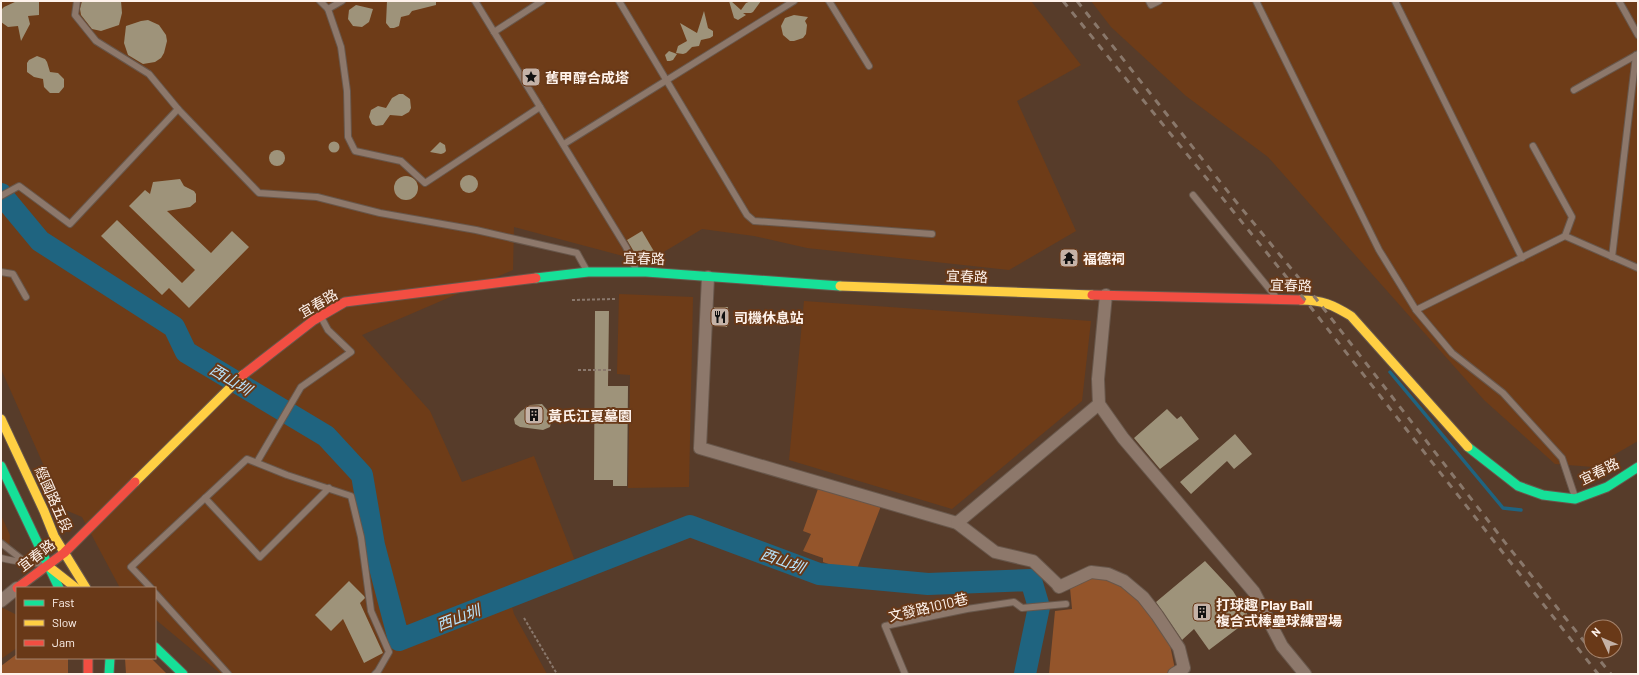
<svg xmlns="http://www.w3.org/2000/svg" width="1639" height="675" font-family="Barlow,'Noto Sans TC',sans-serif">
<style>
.built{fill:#6e3c18}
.green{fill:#94552b}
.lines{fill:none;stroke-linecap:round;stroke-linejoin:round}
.stream{stroke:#1f6480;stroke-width:3.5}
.river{stroke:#1f6480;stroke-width:22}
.building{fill:#9e937a}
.lane-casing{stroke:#68574b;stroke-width:8}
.street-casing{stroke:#68574b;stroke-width:14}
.fast-casing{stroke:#68574b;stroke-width:11}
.slow-casing{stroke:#68574b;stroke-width:11}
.jam-casing{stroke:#68574b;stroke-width:11}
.path{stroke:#8a786c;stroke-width:2;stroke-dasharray:3 2;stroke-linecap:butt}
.lane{stroke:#8d786b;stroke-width:6}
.street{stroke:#8d786b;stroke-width:12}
.fast{stroke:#16e098;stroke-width:9}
.slow{stroke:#ffcf43;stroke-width:9}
.jam{stroke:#f24e42;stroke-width:9}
.rail{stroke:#89776a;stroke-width:3;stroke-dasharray:7 7;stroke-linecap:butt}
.labels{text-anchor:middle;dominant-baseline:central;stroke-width:4;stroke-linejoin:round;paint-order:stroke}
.poi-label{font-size:14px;font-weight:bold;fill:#fef2eb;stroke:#693918;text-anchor:start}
.street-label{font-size:14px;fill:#fef2eb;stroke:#693918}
.water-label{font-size:15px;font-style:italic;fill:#b8e4fd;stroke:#693918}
</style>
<rect width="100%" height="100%" fill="#573c2a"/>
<!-- built -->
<g class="built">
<polygon points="1,1 1031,1 1081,65 1017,101 1076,231 1009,270 807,248 754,236 702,229 657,256 638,260 514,227 513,270 362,335 430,411 462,482 534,456 577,566 508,591 514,614 547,674 221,674 155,619 155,588 120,588 82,517 63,509 1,369"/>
<polygon points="1091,1 1638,1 1638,441 1593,467 1555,464 1484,400 1268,157 1186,96 1111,27"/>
<polygon points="619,294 693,297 689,487 628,488 630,375 617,374"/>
<polygon points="804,301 1091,321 1082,401 952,509 789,460"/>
<polygon points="1,515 10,535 9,550 1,547"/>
<polygon points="1,607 17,615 17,648 1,659"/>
</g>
<!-- green -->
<g class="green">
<polygon points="819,486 881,506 855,574 823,562 823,558 803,551 811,534 803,531"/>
<polygon points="1098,576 1127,587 1149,608 1170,645 1176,674 1049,674 1055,611 1072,609 1070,588 1075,584"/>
<polygon points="17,654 17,658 68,658 68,674 1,674 1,666"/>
<polygon points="125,658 151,658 167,674 126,674"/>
</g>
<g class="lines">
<!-- stream -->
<polyline class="stream" points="1390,372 1503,508 1521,510"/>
<!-- river -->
<polyline class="river" points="1,194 40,241 174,327 186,352 326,436 362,475 374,545 399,640 690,526 819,574 928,584 1031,580 1039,607 1025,674"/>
</g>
<!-- building -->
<g class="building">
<polygon points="17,1 39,1 39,15 28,16 30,24 21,41 18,26 8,27 1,22 1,10 4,7"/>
<polygon points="82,1 121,1 122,13 119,25 101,31 92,29 81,15 80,9"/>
<polygon points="387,1 436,1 436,5 412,11 409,15 401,17 399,26 394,28 390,28 386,23"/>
<polygon points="729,1 731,1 741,10 746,3 751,1 761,1 753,12 751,13 743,13 746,15 738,20 734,18"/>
<polygon points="356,5 373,9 369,22 362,27 353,26 348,19 349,10"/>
<polygon points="704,11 708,28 713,31 713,36 710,38 701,40 699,46 692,47 686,53 683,54 676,53 678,46 687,41 680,23 697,33"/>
<polygon points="794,15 808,17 805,21 807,25 806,34 803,38 794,41 790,41 783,35 781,26 785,18"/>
<polygon points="148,20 159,25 166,35 167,41 164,53 161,58 155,62 143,64 128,55 124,43 126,26 141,21"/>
<polygon points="669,51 677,54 673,60 670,61 667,61 665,55"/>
<polygon points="37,56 45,59 47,62 50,72 58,73 64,79 64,87 59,93 50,93 44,87 43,79 34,77 27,72 27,63 29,60"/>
<polygon points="399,94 403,94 410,99 411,108 409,112 402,116 390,115 383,125 376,126 372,124 369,117 371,110 378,106 386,108 392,98"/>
<circle cx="334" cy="147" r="5.5"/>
<polygon points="440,142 445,145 446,151 444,153 441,154 430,152"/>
<circle cx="277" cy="158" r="8"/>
<circle cx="469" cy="184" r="9"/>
<circle cx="406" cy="188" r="12"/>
<polygon points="180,179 184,186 194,191 196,194 196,202 190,207 167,211 211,253 232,231 249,247 189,308 169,288 162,295 101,236 117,220 182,283 195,270 129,206 145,190 150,194 153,182"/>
<polygon points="642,231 655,253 636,255 627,240"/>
<polygon points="714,307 728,307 727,327 713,326"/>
<polygon points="595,311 609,311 608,386 628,386 627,486 613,486 613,480 594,480"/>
<polygon points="542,404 549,412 552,419 550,427 543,430 520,427 515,424 514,419 521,411 530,405"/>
<polygon points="1167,409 1177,419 1181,416 1199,439 1160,469 1134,438"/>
<polygon points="1235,434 1252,454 1234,469 1227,461 1191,494 1180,482"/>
<polygon points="1205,561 1233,591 1250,619 1209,650 1194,629 1182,640 1156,602"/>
<polygon points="349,581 364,596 365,598 360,603 383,653 364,663 343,619 331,631 315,615"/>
</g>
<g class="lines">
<defs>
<g id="lane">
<polyline points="77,1 75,15 96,41 149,74 178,109 259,193 317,197 380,213 476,230 577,253 587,271"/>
<polyline points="320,1 328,9 342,1"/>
<polyline points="475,1 626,247 636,270"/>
<polyline points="619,1 747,215 754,221 932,234"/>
<polyline points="829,1 869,66"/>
<polyline points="1149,1 1151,5 1159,1"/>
<polyline points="1256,1 1379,250 1416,310 1452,353 1503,393 1562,458 1575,497"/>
<polyline points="1395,1 1522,258"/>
<polyline points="1619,1 1638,35"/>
<polyline points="328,9 341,47 347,91 348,137 355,151 401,161 425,183 540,107"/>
<polyline points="494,32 542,1"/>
<polyline points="1574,90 1638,54"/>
<polyline points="564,144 794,1"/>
<polyline points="1533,146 1572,217 1565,236"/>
<polyline points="1193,195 1275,296"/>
<polyline points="1,196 19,186 70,224 178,109"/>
<polyline points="1612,257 1636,55"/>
<polyline points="1,272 13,274 26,297"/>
<polyline points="1416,310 1565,236 1638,268"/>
<polyline points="257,462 301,387 351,352 328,330 321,317"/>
<polyline points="205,498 260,557 329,488"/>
<polyline points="1,543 24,561"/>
<path d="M 1,558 C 15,562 28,562 42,564"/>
<polyline points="151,588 131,567 247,459 287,475 351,496 361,537 371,611 389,652 378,671 375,674"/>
<polyline points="155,593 228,674"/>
<polyline points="905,674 885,626 967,609 1014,602 1022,608 1066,604"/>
</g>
<g id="street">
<polyline points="708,277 700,448 957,523 995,552 1033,561 1057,584 1059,587 1091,572 1108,574 1124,581 1143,597 1157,615 1179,648 1184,668 1174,674"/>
<polyline points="1106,295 1098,379 1099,404 1123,438 1254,592 1282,646 1305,674"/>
<polyline points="957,523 1099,404"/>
<polyline points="1,601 17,588"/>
</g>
<g id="fast">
<polyline points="536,278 588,272 646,272 840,286"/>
<polyline points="1468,447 1518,486 1543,495 1575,499 1607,487 1638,467"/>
<polyline points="1,466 59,588"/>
<polyline points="155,647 183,674"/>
<polyline points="109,674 110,658"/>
</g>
<g id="slow">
<polyline points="840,286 1092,295"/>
<path d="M 1301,300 C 1322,300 1333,305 1351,316 L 1468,447"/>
<polyline points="1,419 44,511 54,536 86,588"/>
<polyline points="135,482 243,375"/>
<polyline points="48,566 76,588"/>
</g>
<g id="jam">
<polyline points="1092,295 1301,300"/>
<polyline points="243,375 314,320 345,302 536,278"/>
<polyline points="17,588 64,553 135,482"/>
<polyline points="88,658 88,674"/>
</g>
</defs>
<!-- lane casing -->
<use href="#lane" class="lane-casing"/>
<!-- street casing -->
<use href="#street" class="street-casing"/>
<!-- fast casing -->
<use href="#fast" class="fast-casing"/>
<!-- slow casing -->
<use href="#slow" class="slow-casing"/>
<!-- jam casing -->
<use href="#jam" class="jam-casing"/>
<!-- path -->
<g class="path">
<polyline points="572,300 615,299"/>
<polyline points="578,370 613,370"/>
<polyline points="524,618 557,674"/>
</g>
<!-- lane -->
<use href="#lane" class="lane"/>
<!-- street -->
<use href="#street" class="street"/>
<!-- fast -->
<use href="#fast" class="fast"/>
<!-- slow -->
<use href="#slow" class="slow"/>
<!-- jam -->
<use href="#jam" class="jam"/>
<!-- rail -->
<g class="rail">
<polyline points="1063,1 1305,300 1598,674"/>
<polyline points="1077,1 1233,198 1317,300 1507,545 1591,650"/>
<polyline points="1592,651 1611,674"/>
</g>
</g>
<!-- icons -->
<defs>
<symbol id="sight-square" viewBox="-11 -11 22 22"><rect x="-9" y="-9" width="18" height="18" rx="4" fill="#c4b2a7" stroke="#693918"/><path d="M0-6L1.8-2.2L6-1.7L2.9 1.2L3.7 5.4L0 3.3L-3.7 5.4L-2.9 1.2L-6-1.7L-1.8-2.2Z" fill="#111"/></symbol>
<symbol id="temple-square" viewBox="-11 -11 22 22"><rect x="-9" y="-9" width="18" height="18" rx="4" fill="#c4b2a7" stroke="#693918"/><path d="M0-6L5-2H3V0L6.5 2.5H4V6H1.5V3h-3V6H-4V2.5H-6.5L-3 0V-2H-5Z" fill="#111"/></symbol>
<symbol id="restaurant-square" viewBox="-11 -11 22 22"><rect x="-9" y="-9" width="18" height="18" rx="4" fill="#c4b2a7" stroke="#693918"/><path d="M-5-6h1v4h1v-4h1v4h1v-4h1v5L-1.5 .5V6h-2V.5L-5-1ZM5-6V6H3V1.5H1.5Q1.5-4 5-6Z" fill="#111"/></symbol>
<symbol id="building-square" viewBox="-11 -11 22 22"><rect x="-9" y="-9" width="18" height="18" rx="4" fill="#c4b2a7" stroke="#693918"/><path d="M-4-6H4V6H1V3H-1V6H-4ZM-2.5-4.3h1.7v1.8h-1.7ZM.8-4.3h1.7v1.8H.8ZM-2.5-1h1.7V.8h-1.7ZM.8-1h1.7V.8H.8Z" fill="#111"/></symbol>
</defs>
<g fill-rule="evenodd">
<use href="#sight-square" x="520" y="66" width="22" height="22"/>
<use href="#temple-square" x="1058" y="247" width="22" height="22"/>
<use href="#restaurant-square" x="709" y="306" width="22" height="22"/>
<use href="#building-square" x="523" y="404" width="22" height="22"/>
<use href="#building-square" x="1191" y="601" width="22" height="22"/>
</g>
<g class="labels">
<!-- poi labels -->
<g class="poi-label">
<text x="545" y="77">舊甲醇合成塔</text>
<text x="1083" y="258">福德祠</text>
<text x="734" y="317">司機休息站</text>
<text x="548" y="415">黃氏江夏墓園</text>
<text x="1216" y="604">打球趣 Play Ball<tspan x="1216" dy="16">複合式棒壘球練習場</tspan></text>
</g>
<!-- street labels -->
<g class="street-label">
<text transform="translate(644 258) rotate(2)">宜春路</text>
<text transform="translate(967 276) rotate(2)">宜春路</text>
<text transform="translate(1291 285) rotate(2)">宜春路</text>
<text transform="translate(318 303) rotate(-30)">宜春路</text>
<text transform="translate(1599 471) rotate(-26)">宜春路</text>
<text transform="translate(54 499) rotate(66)">經國路五段</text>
<text transform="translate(36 555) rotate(-38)">宜春路</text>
<text transform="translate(928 607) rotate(-13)">文發路1010巷</text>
</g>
<!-- water labels -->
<g class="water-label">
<text transform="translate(231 379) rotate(31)">西山圳</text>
<text transform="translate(783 560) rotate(20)">西山圳</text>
<text transform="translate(458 617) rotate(-21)">西山圳</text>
</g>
</g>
<!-- border -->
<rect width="1639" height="675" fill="none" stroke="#fef2eb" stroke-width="4"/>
<!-- legend -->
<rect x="16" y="587" width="140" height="72" fill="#693918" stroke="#a5836c"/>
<rect x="24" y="600" width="20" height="6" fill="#16e098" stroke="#a5836c"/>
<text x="52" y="607" font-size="12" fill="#fef2eb">Fast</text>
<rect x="24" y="620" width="20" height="6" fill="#ffcf43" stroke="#a5836c"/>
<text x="52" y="627" font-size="12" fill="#fef2eb">Slow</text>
<rect x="24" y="640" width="20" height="6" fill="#f24e42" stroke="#a5836c"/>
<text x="52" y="647" font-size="12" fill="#fef2eb">Jam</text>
<!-- north arrow -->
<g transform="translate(1603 639) rotate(314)"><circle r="19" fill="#693918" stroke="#a5836c"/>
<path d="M0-3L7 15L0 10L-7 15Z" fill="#c4b2a7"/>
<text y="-6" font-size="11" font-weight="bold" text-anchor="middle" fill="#fef2eb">N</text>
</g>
</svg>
